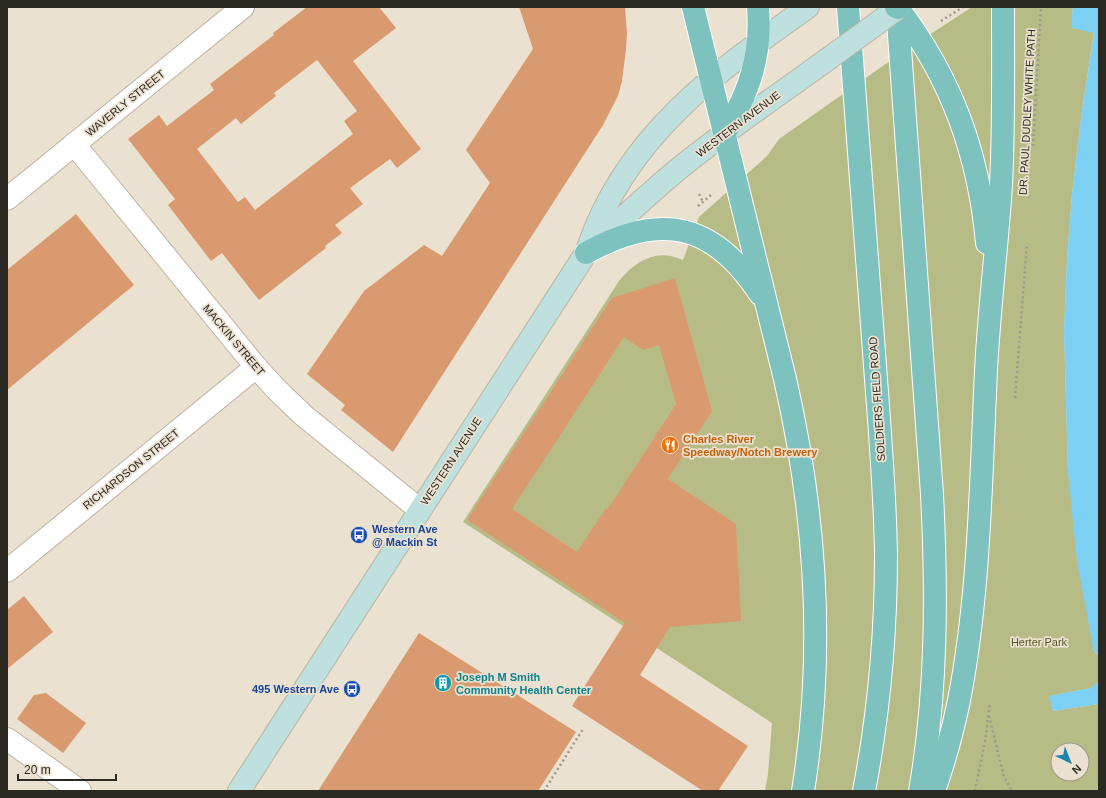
<svg xmlns="http://www.w3.org/2000/svg" width="1106" height="798" font-family="Arial,sans-serif">
<style>
.green{fill:#b7bc86;fill-rule:evenodd}
.water{fill:#7bd0f4}
.building{fill:#da9a6f;fill-rule:evenodd}
.lines{fill:none;stroke-linecap:round;stroke-linejoin:round}
.street-casing{stroke:#bdb3a3;stroke-width:24}
.secondary-casing{stroke:#bdb3a3;stroke-width:24}
.primary-casing{stroke:#fff;stroke-width:24}
.path{stroke:#9f988b;stroke-width:2.5;stroke-dasharray:2 3;stroke-linecap:butt}
.street{stroke:#fff;stroke-width:22}
.secondary{stroke:#bee0de;stroke-width:22}
.primary{stroke:#7dc2be;stroke-width:22}
.secondary-bridge-casing{stroke:#bdb3a3;stroke-width:24;stroke-linecap:butt}
.primary-bridge-casing{stroke:#fff;stroke-width:24;stroke-linecap:butt}
.secondary-bridge{stroke:#bee0de;stroke-width:22}
.primary-bridge{stroke:#7dc2be;stroke-width:22}
.labels{text-anchor:middle;dominant-baseline:central;stroke-width:3.5;stroke-linejoin:round;paint-order:stroke}
.street-label{font-size:11px;fill:#2c2822;stroke:#ebe1d0}
.food-label{font-size:11px;font-weight:bold;fill:#c56008;stroke:#ebe1d0;text-anchor:start}
.transit-label{font-size:11px;font-weight:bold;fill:#164399;stroke:#ebe1d0;text-anchor:start}
.park-label{font-size:11px;fill:#565923;stroke:#ebe1d0}
.culture-label{font-size:11px;font-weight:bold;fill:#0d838f;stroke:#ebe1d0;text-anchor:start}
</style>
<rect width="100%" height="100%" fill="#ebe1d0"/>
<!-- green -->
<path class="green" d="M 972,7 L 1073,7 L 1072,16 L 1072,28 L 1094,32 L 1081,118 L 1072,194 L 1067,260 L 1064,331 L 1068,472 L 1094,651 L 1099,656 L 1099,681 L 1091,688 L 1050,696 L 1053,711 L 1098,704 L 1099,791 L 765,791 L 768,774 L 772,723 L 463,522 L 619,281 C 636,260 657,248 683,260 L 699,217 L 767,156 L 779,139 L 897,56 ZM 1058,750 L 1082,750 L 1082,774 L 1058,774 Z"/>
<!-- water -->
<g class="water">
<polygon points="1073,7 1099,7 1099,656 1094,651 1077,561 1068,472 1064,331 1067,260 1072,194 1081,118 1094,33 1072,28 1072,16"/>
<polygon points="1099,681 1099,706 1098,704 1053,711 1049,696 1091,688"/>
</g>
<!-- building -->
<g class="building">
<path d="M 307,7 L 379,7 L 396,28 L 353,61 L 421,149 L 397,168 L 390,159 L 350,188 L 363,204 L 335,225 L 342,233 L 325,246 L 326,248 L 259,300 L 222,253 L 211,261 L 168,205 L 175,199 L 128,139 L 159,115 L 167,126 L 214,90 L 210,84 L 274,35 L 273,33 ZM 317,60 L 357,111 L 344,121 L 353,134 L 255,210 L 245,197 L 238,202 L 197,149 L 236,118 L 241,124 L 276,96 L 274,93 Z"/>
<polygon points="519,7 625,7 627,33 626,49 622,81 618,96 603,125 393,452 341,410 345,405 307,374 364,291 424,245 442,256 490,183 466,150 533,49"/>
<polygon points="76,214 134,285 7,390 7,270"/>
<path d="M 675,278 L 712,411 L 668,479 L 736,524 L 741,621 L 670,627 L 640,675 L 748,746 L 718,791 L 703,791 L 572,706 L 625,623 L 467,520 L 612,298 ZM 624,337 L 643,350 L 659,345 L 676,404 L 608,509 L 606,508 L 577,552 L 512,509 Z"/>
<polygon points="24,596 53,632 7,669 7,610"/>
<polygon points="419,633 576,732 538,791 318,791"/>
<polygon points="46,693 86,723 63,753 17,719 34,695"/>
</g>
<g class="lines">
<defs>
<g id="street">
<polyline points="74,144 256,367 277,390 303,415 420,510"/>
<polyline points="7,199 243,7"/>
<polyline points="7,571 256,367"/>
<polyline points="7,739 80,791"/>
</g>
<g id="secondary">
<path d="M 588,248 C 626,136 716,72 808,7"/>
<path d="M 239,791 L 586,253 C 615,225 645,197 676,171 C 725,131 777,96 828,59"/>
</g>
<g id="primary">
<path d="M 693,7 L 785,379 C 816,514 825,654 803,791"/>
<path d="M 848,7 C 856,117 865,228 873,338 C 878,410 885,483 886,555 C 886,634 879,713 864,791"/>
<path d="M 897,7 L 932,494 C 937,593 937,693 920,791"/>
<path d="M 898,8 C 952,79 979,155 987,243"/>
<path d="M 725,133 C 749,91 762,57 758,7"/>
<path d="M 586,253 C 660,212 713,222 760,294"/>
<path d="M 934,791 C 946,756 956,720 962,684 C 980,581 981,475 986,371 C 989,309 997,248 1001,185 C 1004,126 1003,66 1003,7"/>
</g>
</defs>
<!-- street casing -->
<use href="#street" class="street-casing"/>
<!-- secondary casing -->
<use href="#secondary" class="secondary-casing"/>
<!-- primary casing -->
<use href="#primary" class="primary-casing"/>
<!-- path -->
<g class="path">
<polyline points="941,21 963,7"/>
<polyline points="1033,146 1041,7"/>
<polyline points="699,194 703,202"/>
<polyline points="698,206 711,195"/>
<polyline points="1015,398 1027,243"/>
<polyline points="989,716 1004,777 1012,791"/>
<polyline points="544,791 583,729"/>
<polyline points="975,791 985,741 990,703"/>
</g>
<!-- street -->
<use href="#street" class="street"/>
<!-- secondary -->
<use href="#secondary" class="secondary"/>
<!-- primary -->
<use href="#primary" class="primary"/>
<defs>
<polyline id="secondary-bridge" points="828,59 898,8"/>
<polyline id="primary-bridge" points="896,7 898,8"/>
</defs>
<!-- secondary-bridge casing -->
<use href="#secondary-bridge" class="secondary-bridge-casing"/>
<!-- primary-bridge casing -->
<use href="#primary-bridge" class="primary-bridge-casing"/>
<!-- secondary-bridge -->
<use href="#secondary-bridge" class="secondary-bridge"/>
<!-- primary-bridge -->
<use href="#primary-bridge" class="primary-bridge"/>
</g>
<!-- icons -->
<defs>
<symbol id="restaurant-disc" viewBox="-11 -11 22 22"><circle r="9.5" fill="#e8710a" stroke="#ebe1d0"/><path d="M-5-6h1v4h1v-4h1v4h1v-4h1v5L-1.5 .5V6h-2V.5L-5-1ZM5-6V6H3V1.5H1.5Q1.5-4 5-6Z" fill="#fff"/></symbol>
<symbol id="bus-disc" viewBox="-11 -11 22 22"><circle r="9.5" fill="#1a4fb4" stroke="#ebe1d0"/><path d="M-5-6H5V4H4V6H2V4H-2V6H-4V4H-5ZM-3.5-4V0h7V-4ZM-3.5 1.2v1.5H-2V1.2ZM2 1.2v1.5H3.5V1.2Z" fill="#fff"/></symbol>
<symbol id="building-disc" viewBox="-11 -11 22 22"><circle r="9.5" fill="#0f9aa8" stroke="#ebe1d0"/><path d="M-4-6H4V6H1V3H-1V6H-4ZM-2.5-4.3h1.7v1.8h-1.7ZM.8-4.3h1.7v1.8H.8ZM-2.5-1h1.7V.8h-1.7ZM.8-1h1.7V.8H.8Z" fill="#fff"/></symbol>
</defs>
<g fill-rule="evenodd">
<use href="#restaurant-disc" x="660" y="435" width="20" height="20"/>
<use href="#bus-disc" x="349" y="525" width="20" height="20"/>
<use href="#building-disc" x="433" y="673" width="20" height="20"/>
<use href="#bus-disc" x="342" y="679" width="20" height="20"/>
</g>
<g class="labels">
<!-- street labels -->
<g class="street-label">
<text transform="translate(125 103) rotate(-39)">WAVERLY STREET</text>
<text transform="translate(1027 112) rotate(-87)">DR. PAUL DUDLEY WHITE PATH</text>
<text transform="translate(738 124) rotate(-37)">WESTERN AVENUE</text>
<text transform="translate(234 340) rotate(50)">MACKIN STREET</text>
<text transform="translate(877 399) rotate(-94)">SOLDIERS FIELD ROAD</text>
<text transform="translate(451 461) rotate(-57)">WESTERN AVENUE</text>
<text transform="translate(131 469) rotate(-39)">RICHARDSON STREET</text>
</g>
<!-- food labels -->
<g class="food-label">
<text x="683" y="439">Charles River<tspan x="683" dy="13">Speedway/Notch Brewery</tspan></text>
</g>
<!-- transit labels -->
<g class="transit-label">
<text x="372" y="529">Western Ave<tspan x="372" dy="13">@ Mackin St</tspan></text>
<text x="339" y="689" text-anchor="end">495 Western Ave</text>
</g>
<!-- park labels -->
<g class="park-label">
<text x="1039" y="642">Herter Park</text>
</g>
<!-- culture labels -->
<g class="culture-label">
<text x="456" y="677">Joseph M Smith<tspan x="456" dy="13">Community Health Center</tspan></text>
</g>
</g>
<!-- border -->
<rect width="1106" height="798" fill="none" stroke="#2c2822" stroke-width="16"/>
<!-- north arrow -->
<g transform="translate(1070 762) rotate(137)"><circle r="19" fill="#ebe1d0" stroke="#9f978a"/>
<path d="M0-3L7 15L0 10L-7 15Z" fill="#2282ae"/>
<text y="-6" font-size="11" font-weight="bold" text-anchor="middle" fill="#2c2822">N</text>
</g>
<!-- scale -->
<path d="M18 774v6h98v-6" fill="none" stroke="#2c2822" stroke-width="2"/>
<text x="24" y="774" font-size="12" fill="#2c2822" stroke="#ebe1d0" stroke-width="3" paint-order="stroke">20 m</text>
</svg>
